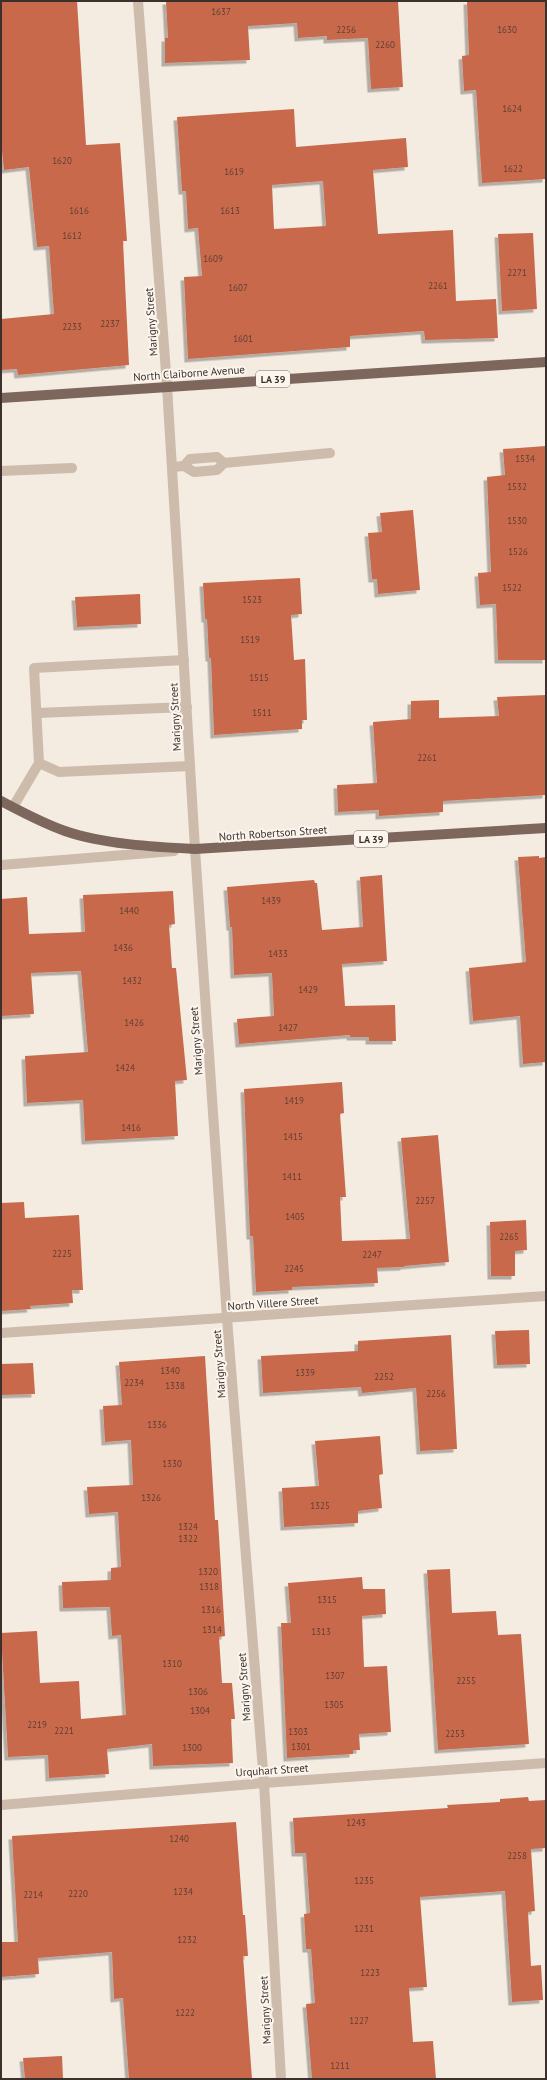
<svg xmlns="http://www.w3.org/2000/svg" width="547" height="2080" font-family="'PT Sans',sans-serif">
<style>
.building{fill:#c8694b;fill-rule:evenodd;filter:url(#shadow)}
.lines{fill:none;stroke-linecap:round;stroke-linejoin:round}
.lane{stroke:#cdbbac;stroke-width:10}
.street{stroke:#cdbbac;stroke-width:10}
.primary{stroke:#7d675c;stroke-width:10}
.labels{text-anchor:middle;dominant-baseline:central;stroke-width:4;stroke-linejoin:round;paint-order:stroke}
.number-label{font-size:9px;fill:#5e3e33}
.shield{fill:#fbf5ee;stroke:#756b66;stroke-width:1}
.shield-label{font-size:10px;font-weight:bold;fill:#3b302b}
.street-label{font-size:11px;fill:#3b302b;stroke:#fbf5ee}
</style>
<defs>
<filter id="shadow"><feDropShadow dx="-3.5" dy="3.5" stdDeviation="0" flood-color="#0004"/></filter>
</defs>
<rect width="100%" height="100%" fill="#f4ebe1"/>
<!-- building -->
<g class="building">
<polygon points="1,1 77,1 86,145 120,143 127,241 123,241 129,365 18,375 17,369 1,370 1,319 54,314 49,246 37,247 29,167 4,170 1,141"/>
<polygon points="166,1 398,1 403,87 371,89 368,38 327,40 327,36 298,38 297,23 248,26 250,60 165,63 165,38 168,38"/>
<polygon points="467,1 546,1 546,179 482,183 476,90 464,91 462,56 469,55"/>
<path d="M 294,109 L 296,147 L 406,138 L 408,167 L 373,170 L 378,234 L 453,230 L 456,301 L 496,299 L 498,338 L 425,340 L 424,331 L 350,336 L 350,347 L 188,359 L 184,277 L 202,276 L 198,228 L 188,229 L 186,191 L 182,191 L 177,117 ZM 323,181 L 326,226 L 274,229 L 272,185 Z"/>
<polygon points="533,233 537,309 502,311 498,234"/>
<polygon points="546,446 546,660 498,660 496,604 480,605 478,573 491,572 487,477 505,475 503,449"/>
<polygon points="413,510 420,590 378,594 377,579 372,579 368,533 382,532 380,513"/>
<polygon points="300,578 302,614 291,615 294,660 305,659 307,720 302,720 302,729 214,735 211,658 209,658 207,619 205,619 203,583"/>
<polygon points="140,594 141,624 77,627 75,597"/>
<polygon points="546,695 546,795 443,801 443,812 379,816 379,810 338,812 337,785 377,783 373,722 411,719 411,701 439,700 439,718 499,716 497,697"/>
<polygon points="539,856 539,858 546,857 546,1062 523,1064 520,1016 473,1021 469,968 526,962 518,857"/>
<polygon points="382,875 387,961 342,964 345,1006 395,1005 396,1041 369,1041 369,1037 350,1037 350,1035 239,1044 237,1019 274,1016 272,973 234,975 232,927 230,927 227,887 314,880 315,883 317,883 322,930 363,927 360,877"/>
<polygon points="173,891 175,924 169,925 172,968 176,968 187,1080 175,1081 178,1136 85,1141 83,1100 27,1103 25,1056 88,1052 81,971 31,973 34,1014 1,1016 1,899 27,897 29,934 85,932 83,895"/>
<polygon points="342,1082 344,1113 340,1114 346,1197 340,1197 342,1241 410,1239 401,1138 438,1135 449,1262 404,1266 404,1267 377,1268 378,1283 292,1287 292,1290 256,1292 253,1236 250,1236 244,1089"/>
<polygon points="24,1202 25,1218 79,1215 83,1290 72,1290 73,1303 30,1306 31,1309 1,1311 1,1203"/>
<polygon points="526,1220 527,1250 515,1251 515,1276 491,1276 490,1222"/>
<polygon points="529,1330 530,1364 497,1365 495,1331"/>
<polygon points="451,1335 457,1449 420,1451 416,1388 362,1393 361,1387 263,1393 261,1356 358,1351 358,1341"/>
<polygon points="205,1356 215,1520 218,1520 225,1636 219,1637 222,1683 232,1683 235,1719 231,1719 233,1763 153,1766 152,1744 107,1749 109,1774 49,1778 48,1755 8,1757 1,1633 37,1631 40,1683 79,1681 81,1719 126,1715 121,1635 112,1636 110,1607 63,1608 62,1582 111,1580 111,1568 121,1567 118,1512 89,1514 87,1487 133,1485 131,1440 105,1442 103,1406 122,1405 119,1362"/>
<polygon points="33,1363 35,1394 1,1395 1,1364"/>
<polygon points="380,1436 383,1474 379,1475 382,1508 358,1511 358,1523 284,1527 282,1488 319,1486 315,1441"/>
<polygon points="450,1569 452,1613 496,1611 498,1635 521,1634 529,1744 438,1750 427,1570"/>
<polygon points="362,1577 363,1589 385,1589 386,1614 362,1616 364,1667 387,1666 391,1732 359,1734 360,1750 353,1750 353,1754 287,1758 281,1623 291,1623 288,1583"/>
<polygon points="528,1797 529,1801 546,1800 546,1848 531,1849 535,1911 528,1912 531,1966 541,1965 543,2000 512,2002 505,1891 420,1897 427,1987 409,1988 413,2042 433,2041 436,2079 312,2079 306,2004 315,2003 311,1949 306,1949 304,1914 310,1913 306,1853 295,1853 293,1818 448,1808 447,1805 500,1802 500,1799"/>
<polygon points="236,1822 243,1915 245,1915 248,1956 243,1956 252,2079 129,2079 123,1998 114,1999 112,1952 38,1958 39,1974 1,1977 1,1942 18,1942 12,1836"/>
<polygon points="62,2056 63,2079 25,2079 23,2058"/>
</g>
<g class="lines">
<!-- lane -->
<g class="lane">
<polyline points="184,466 190,459 217,457 224,463"/>
<polyline points="172,467 184,466 194,472 217,470 224,463 330,453"/>
<polyline points="1,471 72,468"/>
<polyline points="37,713 187,707"/>
<polyline points="39,763 59,772 190,766"/>
<polyline points="13,807 39,763 34,668 184,660"/>
</g>
<!-- street -->
<g class="street">
<polyline points="138,1 167,386 195,849 227,1318 264,1783 281,2079"/>
<polyline points="1,865 174,851"/>
<polyline points="1,1333 546,1296"/>
<polyline points="1,1805 264,1783 546,1763"/>
</g>
<!-- primary -->
<g class="primary">
<polyline points="1,398 546,362"/>
<path d="M 1,801 C 22,812 42,823 65,831 C 102,844 155,847 195,849 L 546,828"/>
</g>
</g>
<g class="labels">
<!-- number labels -->
<g class="number-label">
<text x="221" y="11">1637</text>
<text x="346" y="29">2256</text>
<text x="507" y="29">1630</text>
<text x="385" y="44">2260</text>
<text x="512" y="108">1624</text>
<text x="62" y="160">1620</text>
<text x="513" y="168">1622</text>
<text x="234" y="171">1619</text>
<text x="79" y="210">1616</text>
<text x="230" y="210">1613</text>
<text x="72" y="235">1612</text>
<text x="213" y="258">1609</text>
<text x="517" y="272">2271</text>
<text x="438" y="285">2261</text>
<text x="238" y="287">1607</text>
<text x="110" y="323">2237</text>
<text x="72" y="326">2233</text>
<text x="243" y="338">1601</text>
<text x="525" y="458">1534</text>
<text x="517" y="486">1532</text>
<text x="517" y="520">1530</text>
<text x="518" y="551">1526</text>
<text x="512" y="587">1522</text>
<text x="252" y="599">1523</text>
<text x="250" y="639">1519</text>
<text x="259" y="677">1515</text>
<text x="262" y="712">1511</text>
<text x="427" y="757">2261</text>
<text x="271" y="900">1439</text>
<text x="129" y="910">1440</text>
<text x="123" y="947">1436</text>
<text x="278" y="953">1433</text>
<text x="132" y="980">1432</text>
<text x="308" y="989">1429</text>
<text x="134" y="1022">1426</text>
<text x="288" y="1027">1427</text>
<text x="125" y="1067">1424</text>
<text x="294" y="1100">1419</text>
<text x="131" y="1127">1416</text>
<text x="293" y="1136">1415</text>
<text x="292" y="1176">1411</text>
<text x="425" y="1200">2257</text>
<text x="295" y="1216">1405</text>
<text x="509" y="1236">2265</text>
<text x="62" y="1253">2225</text>
<text x="372" y="1254">2247</text>
<text x="294" y="1268">2245</text>
<text x="170" y="1370">1340</text>
<text x="305" y="1372">1339</text>
<text x="384" y="1376">2252</text>
<text x="134" y="1382">2234</text>
<text x="175" y="1385">1338</text>
<text x="436" y="1393">2256</text>
<text x="157" y="1424">1336</text>
<text x="172" y="1463">1330</text>
<text x="151" y="1497">1326</text>
<text x="320" y="1505">1325</text>
<text x="188" y="1526">1324</text>
<text x="188" y="1538">1322</text>
<text x="208" y="1571">1320</text>
<text x="209" y="1586">1318</text>
<text x="327" y="1599">1315</text>
<text x="211" y="1609">1316</text>
<text x="212" y="1629">1314</text>
<text x="321" y="1631">1313</text>
<text x="172" y="1663">1310</text>
<text x="335" y="1675">1307</text>
<text x="466" y="1680">2255</text>
<text x="198" y="1691">1306</text>
<text x="334" y="1704">1305</text>
<text x="200" y="1710">1304</text>
<text x="37" y="1724">2219</text>
<text x="64" y="1730">2221</text>
<text x="298" y="1731">1303</text>
<text x="455" y="1733">2253</text>
<text x="301" y="1746">1301</text>
<text x="192" y="1747">1300</text>
<text x="356" y="1822">1243</text>
<text x="179" y="1838">1240</text>
<text x="517" y="1855">2258</text>
<text x="364" y="1880">1235</text>
<text x="183" y="1891">1234</text>
<text x="78" y="1893">2220</text>
<text x="33" y="1894">2214</text>
<text x="364" y="1928">1231</text>
<text x="187" y="1939">1232</text>
<text x="370" y="1972">1223</text>
<text x="185" y="2012">1222</text>
<text x="359" y="2020">1227</text>
<text x="340" y="2065">1211</text>
</g>
<!-- shield labels -->
<g class="shield">
<rect x="256" y="371" width="34" height="16" rx="3"/>
<rect x="354" y="831" width="34" height="16" rx="3"/>
</g>
<g class="shield-label">
<text x="273" y="379">LA 39</text>
<text x="371" y="839">LA 39</text>
</g>
<!-- street labels -->
<g class="street-label">
<text transform="translate(151 322) rotate(-94)">Marigny Street</text>
<text transform="translate(189 373) rotate(-4)">North Claiborne Avenue</text>
<text transform="translate(175 717) rotate(-93)">Marigny Street</text>
<text transform="translate(273 833) rotate(-4)">North Robertson Street</text>
<text transform="translate(196 1041) rotate(-94)">Marigny Street</text>
<text transform="translate(273 1303) rotate(-4)">North Villere Street</text>
<text transform="translate(219 1364) rotate(-94)">Marigny Street</text>
<text transform="translate(244 1687) rotate(-94)">Marigny Street</text>
<text transform="translate(272 1770) rotate(-4)">Urquhart Street</text>
<text transform="translate(265 2010) rotate(-93)">Marigny Street</text>
</g>
</g>
<!-- border -->
<rect width="547" height="2080" fill="none" stroke="#3b302b" stroke-width="4"/>
</svg>
